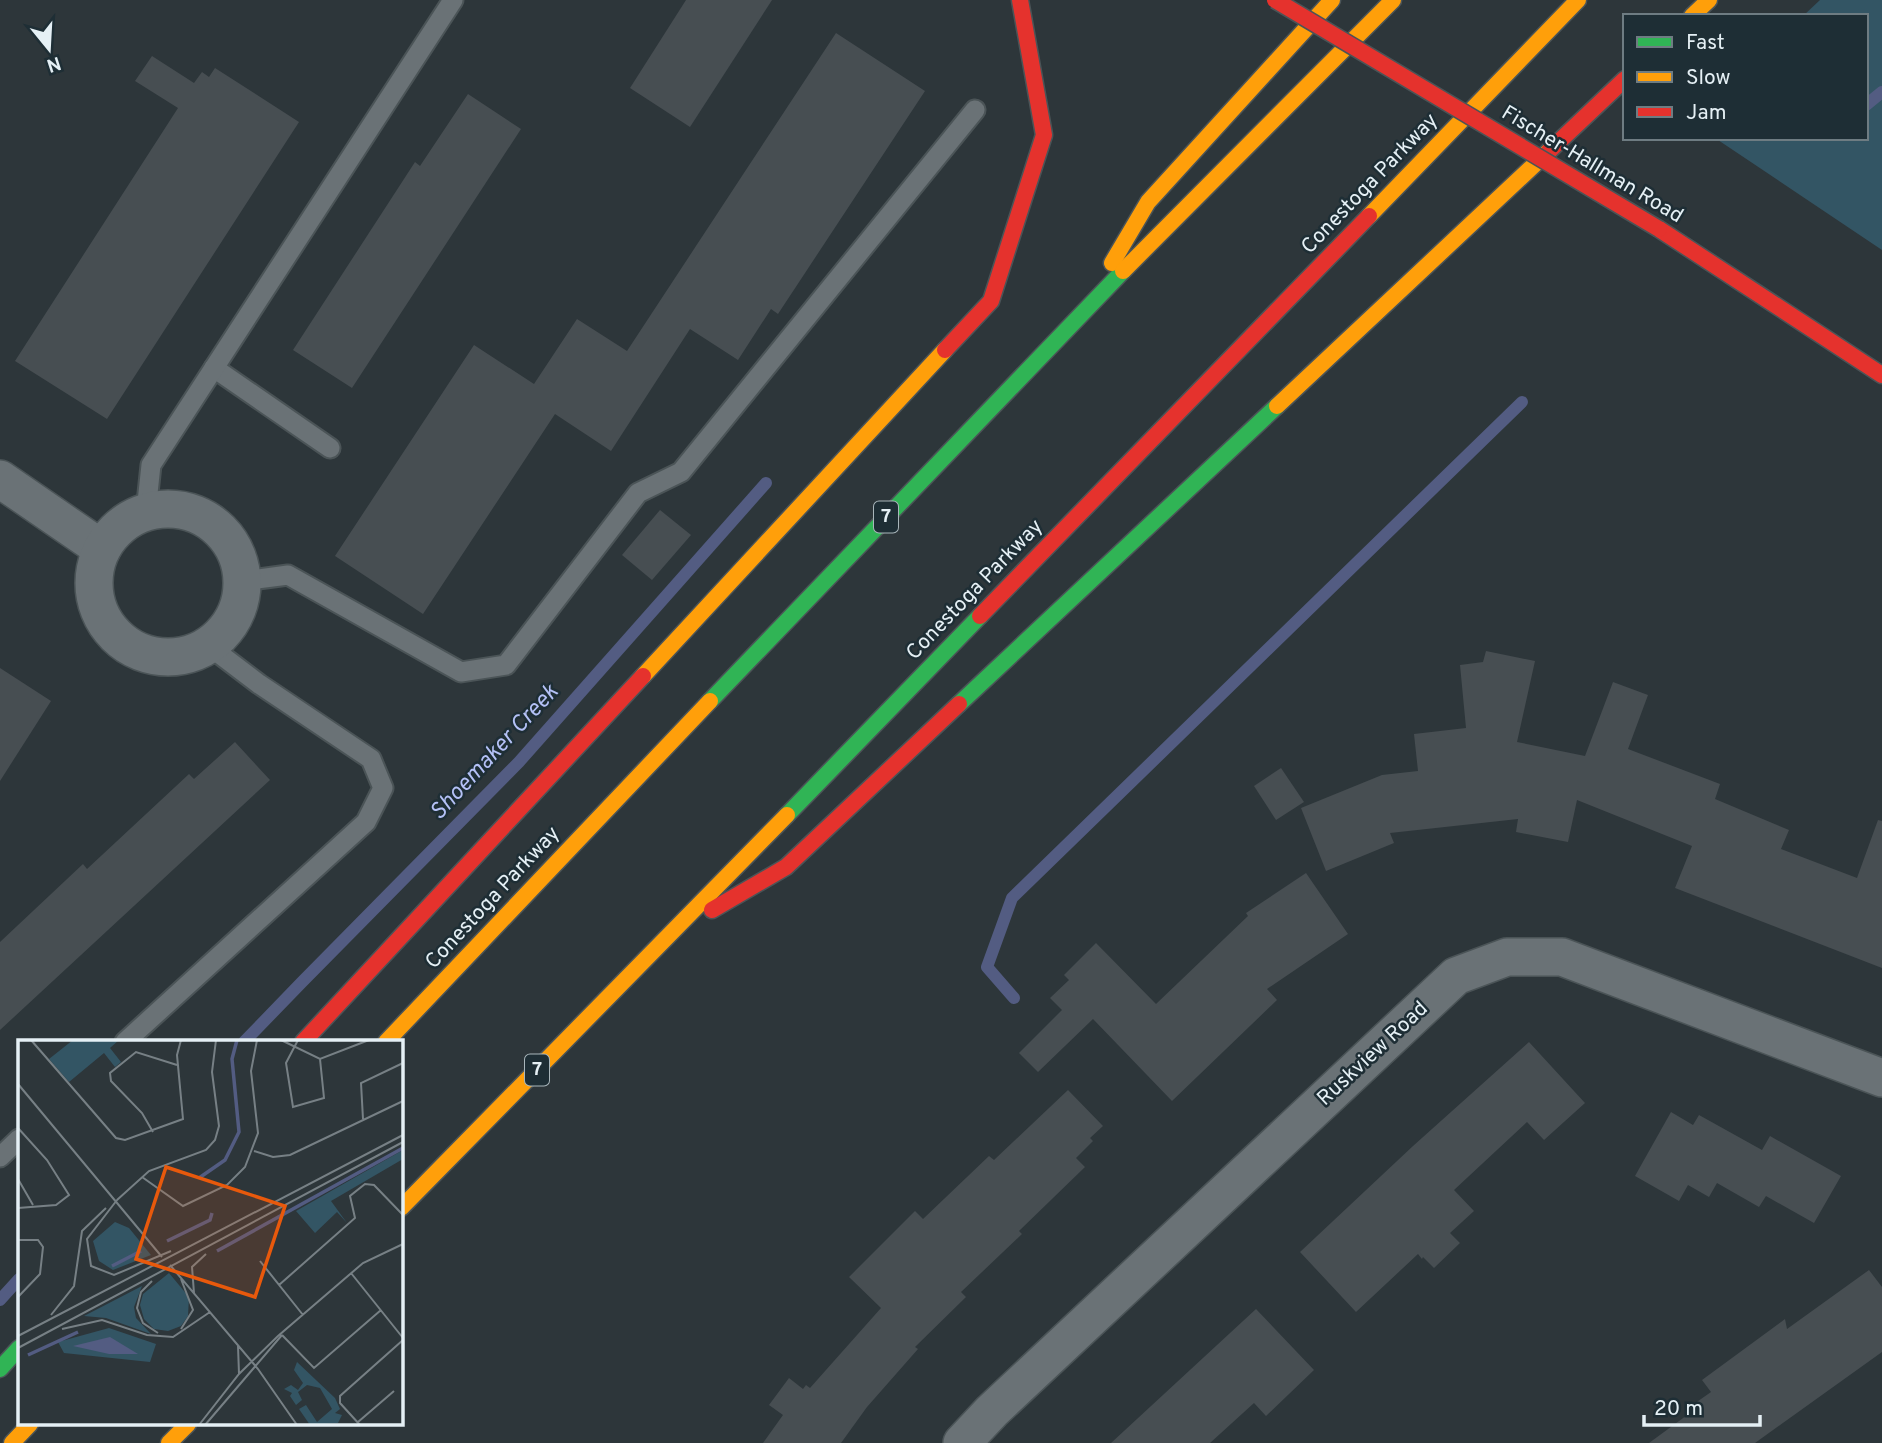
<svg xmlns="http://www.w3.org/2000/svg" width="1882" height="1443" font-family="Overpass,sans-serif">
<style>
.green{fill:#335564}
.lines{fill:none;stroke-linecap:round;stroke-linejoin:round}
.stream{stroke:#535c82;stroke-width:12}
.building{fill:#474e52}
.lane-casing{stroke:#4b5457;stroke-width:23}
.street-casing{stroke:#4b5457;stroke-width:40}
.fast-casing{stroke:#4b5457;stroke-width:19}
.slow-casing{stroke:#4b5457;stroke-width:19}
.jam-casing{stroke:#4b5457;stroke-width:19}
.lane{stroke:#6a7276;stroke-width:19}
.street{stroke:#6a7276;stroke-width:37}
.fast{stroke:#30b455;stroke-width:16}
.slow{stroke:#ff9f0a;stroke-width:16}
.jam{stroke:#e5322d;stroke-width:16}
.jam-bridge-casing{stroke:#4b5457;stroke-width:19;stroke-linecap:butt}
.jam-bridge{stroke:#e5322d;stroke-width:16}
.labels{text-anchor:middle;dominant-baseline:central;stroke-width:5;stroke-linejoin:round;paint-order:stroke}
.shield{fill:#1e2e35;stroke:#a9b6bb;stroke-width:2}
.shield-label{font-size:19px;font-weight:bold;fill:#e5f0f5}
.street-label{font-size:21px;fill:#e5f0f5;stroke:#1e2e35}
.water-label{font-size:23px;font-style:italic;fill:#b4c1f6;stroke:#1e2e35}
.inset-river{fill:none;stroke:#535c82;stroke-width:3.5}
.inset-road{fill:none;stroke:#778085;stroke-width:2}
.view{fill:#e8590c;fill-opacity:0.15;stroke:#e8590c;stroke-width:3.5}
.inset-edge{fill:none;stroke:#e5f0f5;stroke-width:3.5}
</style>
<rect width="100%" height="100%" fill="#2d363a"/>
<!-- green -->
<polygon class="green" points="1820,0 1882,0 1882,250 1715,138 1866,138 1866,16 1803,16"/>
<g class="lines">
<!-- stream -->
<g class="stream">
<polyline points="1866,105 1882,92"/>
<polyline points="1014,998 987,967 1012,898 1522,402"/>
<polyline points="244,1042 302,982 519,762 766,483"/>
<polyline points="0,1300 19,1279"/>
</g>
</g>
<!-- building -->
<g class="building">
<polygon points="686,0 772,0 690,127 630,88"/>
<polygon points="836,33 925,91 778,314 771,309 738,360 690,329 611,451 555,414 423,614 335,556 474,345 534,384 577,319 627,351"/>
<polygon points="152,56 194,83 202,72 209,77 215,68 299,122 107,419 15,361 178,108 135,81"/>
<polygon points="468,94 521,129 352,388 293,350 415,162 420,166"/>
<polygon points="660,510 691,535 652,580 622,555"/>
<polygon points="1486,651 1535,661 1517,742 1585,756 1613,682 1648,695 1628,749 1720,784 1715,799 1789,830 1781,849 1857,878 1878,820 1882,821 1882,968 1675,888 1692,846 1577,800 1568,842 1516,832 1518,819 1390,833 1394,843 1326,871 1301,808 1382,775 1418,771 1414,734 1466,728 1460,665 1483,662"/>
<polygon points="0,668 51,701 0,781"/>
<polygon points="235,742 270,780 0,1030 0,942 83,864 87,869 189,774 194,779"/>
<polygon points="1281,768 1304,802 1276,820 1254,786"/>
<polygon points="1306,873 1348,934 1267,989 1277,1000 1172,1101 1093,1019 1038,1072 1019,1053 1062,1010 1050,998 1069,980 1064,975 1096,943 1156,1004 1248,916 1246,913"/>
<polygon points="1529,1042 1585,1103 1544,1140 1527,1122 1454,1190 1474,1211 1450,1233 1460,1243 1434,1268 1423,1257 1422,1259 1418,1254 1356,1312 1300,1252 1413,1146"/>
<polygon points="1068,1090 1103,1126 1090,1138 1093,1141 1076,1158 1085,1167 1019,1231 1022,1234 961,1292 966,1297 915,1347 918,1349 867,1407 841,1443 763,1443 783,1415 769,1405 789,1378 803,1389 806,1385 810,1388 881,1308 849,1277 915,1211 923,1219 989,1156 994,1160"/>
<polygon points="1671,1112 1693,1125 1699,1115 1762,1150 1770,1136 1841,1176 1814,1223 1766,1196 1759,1207 1717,1183 1709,1197 1688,1185 1679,1201 1635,1176"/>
<polygon points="1869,1270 1882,1287 1882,1352 1755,1443 1649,1443 1694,1410 1691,1406 1711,1392 1702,1380 1785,1319 1787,1329"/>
<polygon points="1256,1309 1314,1370 1266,1416 1254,1403 1210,1443 1111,1443"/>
</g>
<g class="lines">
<defs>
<g id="lane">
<polyline points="214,368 330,448"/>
<polyline points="146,512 151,465 453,0"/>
<polyline points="243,581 288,575 461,672 506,665 638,493 681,472 975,110"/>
<polyline points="125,1042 366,822 383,788 371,759 259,684 209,646"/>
<polyline points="0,1157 19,1139"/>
</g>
<g id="street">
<polyline points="0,479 102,549"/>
<circle cx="168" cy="583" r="74"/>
<polyline points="962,1443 992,1411 1456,976 1507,957 1562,957 1882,1078"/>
</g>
<g id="fast">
<polyline points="710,701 1123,271"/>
<polyline points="959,704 1277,406"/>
<polyline points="787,815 980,616"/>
<polyline points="0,1369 19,1348"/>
</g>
<g id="slow">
<polyline points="1692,16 1709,0"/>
<polyline points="1369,216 1578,0"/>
<polyline points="1112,263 1148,202 1332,0"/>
<polyline points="1123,271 1393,0"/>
<polyline points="1277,406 1549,151"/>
<polyline points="643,676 945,350"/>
<polyline points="386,1042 710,701"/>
<polyline points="401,1208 787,815"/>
<polyline points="12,1443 30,1424"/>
<polyline points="169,1443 188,1424"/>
</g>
<g id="jam">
<polyline points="1549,151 1625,79"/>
<polyline points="1659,229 1882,375"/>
<polyline points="945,350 991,301 1044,135 1020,0"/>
<polyline points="980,616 1369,216"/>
<polyline points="712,910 786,867 959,704"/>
<polyline points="303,1042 643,676"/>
</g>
</defs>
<!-- lane casing -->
<use href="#lane" class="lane-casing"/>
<!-- street casing -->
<use href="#street" class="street-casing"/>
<!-- fast casing -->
<use href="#fast" class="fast-casing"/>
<!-- slow casing -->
<use href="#slow" class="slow-casing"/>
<!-- jam casing -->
<use href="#jam" class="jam-casing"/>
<!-- lane -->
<use href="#lane" class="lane"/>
<!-- street -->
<use href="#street" class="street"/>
<!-- fast -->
<use href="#fast" class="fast"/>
<!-- slow -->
<use href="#slow" class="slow"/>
<!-- jam -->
<use href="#jam" class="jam"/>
<defs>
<polyline id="jam-bridge" points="1275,0 1659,229"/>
</defs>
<!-- jam-bridge casing -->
<use href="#jam-bridge" class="jam-bridge-casing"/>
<!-- jam-bridge -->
<use href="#jam-bridge" class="jam-bridge"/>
</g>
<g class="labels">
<!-- shield labels -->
<g class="shield">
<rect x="874" y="501.5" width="24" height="31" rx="5"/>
<rect x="525" y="1054.5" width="24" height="31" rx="5"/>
</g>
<g class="shield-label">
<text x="886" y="517">7</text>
<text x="537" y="1070">7</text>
</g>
<!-- street labels -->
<g class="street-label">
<text transform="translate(1592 165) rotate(31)">Fischer-Hallman Road</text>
<text transform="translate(1370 184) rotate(-46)">Conestoga Parkway</text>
<text transform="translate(975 590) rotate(-46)">Conestoga Parkway</text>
<text transform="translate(493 898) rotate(-47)">Conestoga Parkway</text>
<text transform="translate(1373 1054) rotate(-43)">Ruskview Road</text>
</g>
<!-- water labels -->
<g class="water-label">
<text transform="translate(495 753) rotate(-47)">Shoemaker Creek</text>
</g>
</g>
<!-- overview -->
<g transform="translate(18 1040)">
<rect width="385" height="385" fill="#2d363a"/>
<path d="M 55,0 L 101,0 L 92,8 L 103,22 L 97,27 L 86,13 L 51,42 L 31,19 ZM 385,110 L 385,119 L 313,161 L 329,183 L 319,172 L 297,193 L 278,171 ZM 97,182 L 111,188 L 133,215 L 95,230 L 81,221 L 75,201 ZM 151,233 L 171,257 L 170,276 L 163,286 L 150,291 L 136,289 L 126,279 L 122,265 L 125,254 ZM 124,246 L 116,267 L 118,278 L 133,294 L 88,278 L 66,276 ZM 91,288 L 138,304 L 132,322 L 46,313 L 40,302 ZM 279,322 L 317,358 L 322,369 L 317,373 L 324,375 L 320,383 L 292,385 L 281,369 L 288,365 L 299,382 L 314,369 L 302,348 L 289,345 L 280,352 L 284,360 L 278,365 L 272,356 L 274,353 L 266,349 L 273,345 L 280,350 L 285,343 L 276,330 Z" fill="#335564"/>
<path d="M 92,297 L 120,314 L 91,314 L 55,306 Z" fill="#535c82"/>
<path class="inset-river" d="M 181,138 L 207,120 L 221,92 L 214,19 L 219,0M 149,201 L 192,180 L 194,173M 199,211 L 385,108M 94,226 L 123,211M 10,315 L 60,292"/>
<path class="inset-road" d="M 13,0 L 98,98 L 107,100 L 165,79 L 159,15 L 163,0M 263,0 L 302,19 L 351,0M 280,0 L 268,23 L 275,67 L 306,58 L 302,19M 0,44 L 144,217M 345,79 L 343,43 L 385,23M 0,88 L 29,120 L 51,155 L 38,165 L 0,168M 135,92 L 124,73 L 93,41 L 92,33 L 118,12 L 159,25M 236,111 L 255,117 L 272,115 L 385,61M 124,137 L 165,166 L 209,145 L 227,127 L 240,93 L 233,31 L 239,0M 0,139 L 15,165M 99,160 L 131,131 L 188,110 L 197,100 L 201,86 L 194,32 L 198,0M 99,160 L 69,199 L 73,226 L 96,235 L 153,211M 0,200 L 20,200 L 25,207 L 22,234 L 0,257M 242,221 L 285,275M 152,225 L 240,329 L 279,385M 333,233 L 385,298M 134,241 L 123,252 L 119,268 L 125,283 L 140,293M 261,245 L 337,178 L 332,156 L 347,144 L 356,145 L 385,175M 176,253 L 174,227 L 188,214M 33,275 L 56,246 L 64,191 L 88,168M 44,289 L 84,280 L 129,295 L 155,297 L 192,272M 163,289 L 175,270 L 163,239M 264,295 L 296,328 L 363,270M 0,296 L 385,95M 220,306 L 221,334M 0,308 L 385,102M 340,382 L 376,351M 181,385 L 221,334 L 260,296 L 345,223 L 385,204M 187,385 L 264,295M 342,385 L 322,363 L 322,356 L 385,300"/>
<path class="view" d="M 148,127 L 267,166 L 237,257 L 118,219 Z"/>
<rect width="385" height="385" class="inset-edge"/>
</g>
<!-- legend -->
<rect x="1623" y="14" width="245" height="126" fill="#1e2e35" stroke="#6e7c82" stroke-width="2"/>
<rect x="1637" y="37" width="35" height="10" fill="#30b455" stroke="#6e7c82" stroke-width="2"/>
<text x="1686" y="49" font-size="21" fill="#e5f0f5">Fast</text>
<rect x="1637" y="72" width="35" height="10" fill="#ff9f0a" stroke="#6e7c82" stroke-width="2"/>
<text x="1686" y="84" font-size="21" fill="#e5f0f5">Slow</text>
<rect x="1637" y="107" width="35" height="10" fill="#e5322d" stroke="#6e7c82" stroke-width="2"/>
<text x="1686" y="119" font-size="21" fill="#e5f0f5">Jam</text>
<!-- north arrow -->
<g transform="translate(49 49) rotate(162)" stroke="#1e2e35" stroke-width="5" paint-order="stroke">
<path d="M0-5L12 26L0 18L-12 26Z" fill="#e5f0f5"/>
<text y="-10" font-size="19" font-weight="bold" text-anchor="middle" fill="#e5f0f5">N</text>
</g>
<!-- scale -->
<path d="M1644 1415v10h116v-10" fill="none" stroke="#e5f0f5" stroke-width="3.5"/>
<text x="1654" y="1415" font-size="21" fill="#e5f0f5" stroke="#1e2e35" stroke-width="5" paint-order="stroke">20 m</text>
</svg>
